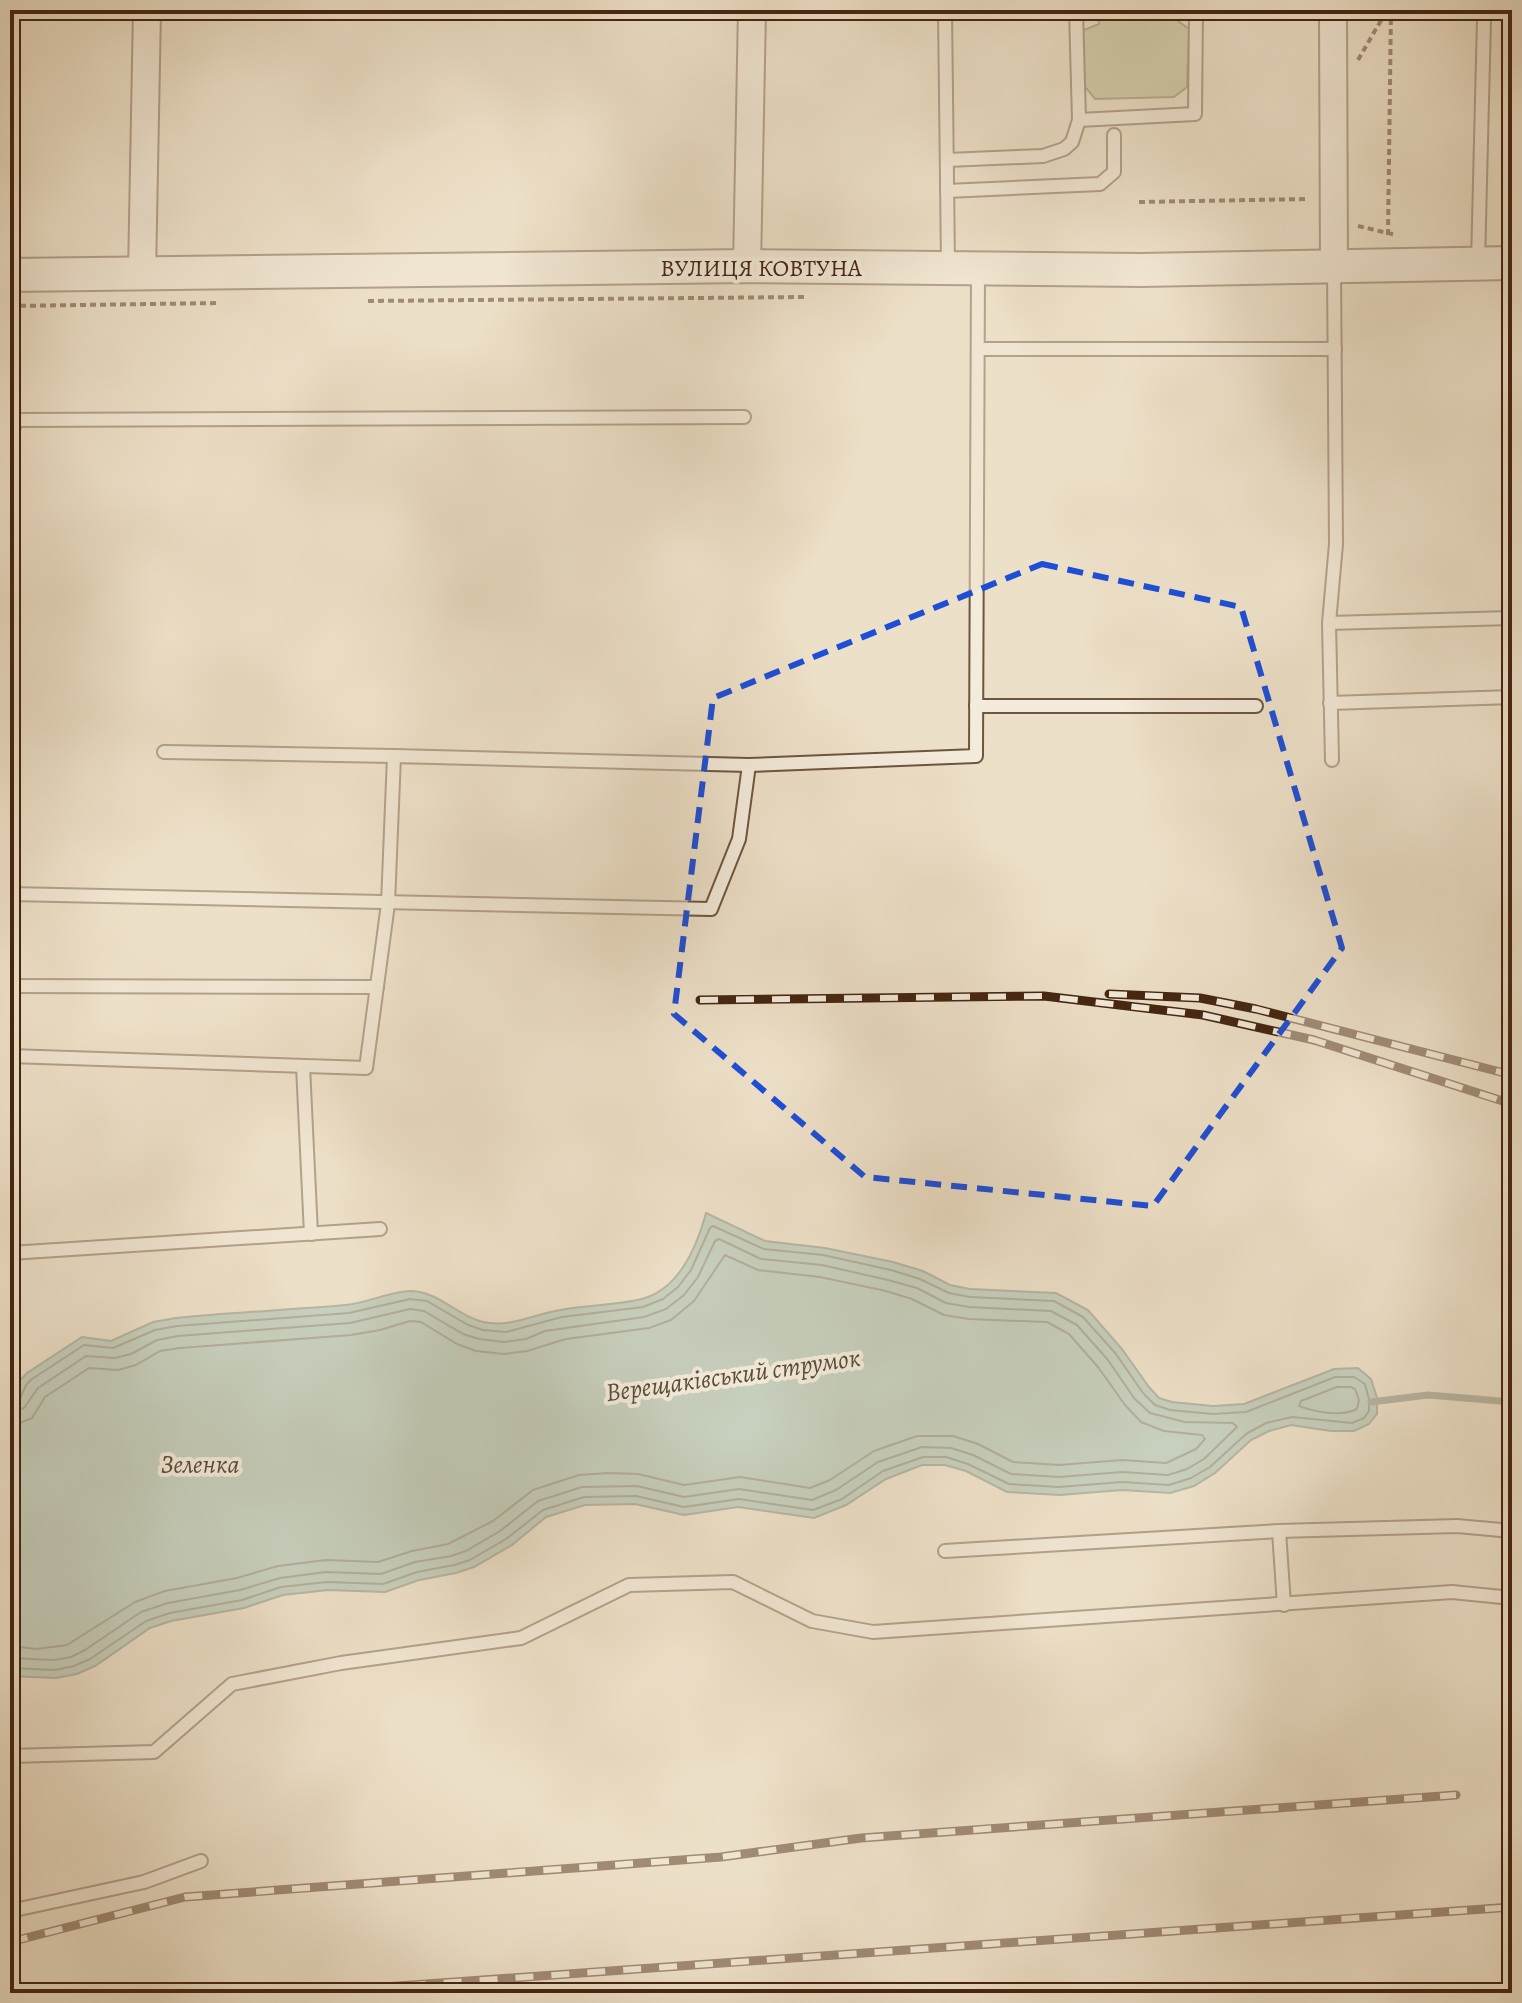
<svg xmlns="http://www.w3.org/2000/svg" width="1522" height="2003" font-family="Alegreya,serif">
<style>
.green{fill:#bac294;stroke:#807452;stroke-width:2}
.water{fill:#9abdb1;stroke:#788071;stroke-width:2}
.lines{fill:none;stroke-linecap:round;stroke-linejoin:round}
.shore{stroke:#707160;stroke-width:2}
.stream{stroke:#788071;stroke-width:7}
.service-casing{stroke:#6f543e;stroke-width:16}
.minor-casing{stroke:#6f543e;stroke-width:30}
.tertiary-casing{stroke:#6f543e;stroke-width:36}
.path{stroke:#452510;stroke-width:4;stroke-dasharray:6 4;stroke-linecap:butt}
.service{stroke:#f3ebdb;stroke-width:12}
.minor{stroke:#f3ebdb;stroke-width:26}
.tertiary{stroke:#f3ebdb;stroke-width:32}
.rail-casing{stroke:#452510;stroke-width:9}
.rail{stroke:#f3ebdb;stroke-width:6;stroke-dasharray:18;stroke-linecap:butt}
.marked{fill:none;stroke:#1d4ed8;stroke-width:6;stroke-dasharray:16 10;stroke-linejoin:round}
.labels{text-anchor:middle;dominant-baseline:central;stroke-width:8;stroke-linejoin:round;paint-order:stroke}
.street-label{font-size:24px;fill:#452510;stroke:#f3ebdb}
.water-label{font-size:26px;font-style:italic;fill:#5a4b38;stroke:#f3ebdb}
</style>
<rect width="100%" height="100%" fill="#ede0c8"/>
<filter id="stains"><feTurbulence type="fractalNoise" baseFrequency=".0025" numOctaves="4"/><feColorMatrix values="0 0 0 0 .2 0 0 0 0 .09 0 0 0 0 .02 0 0 0 .5 -.17"/></filter>
<radialGradient id="worn" r=".72"><stop offset=".6" stop-color="#630" stop-opacity="0"/><stop offset="1" stop-color="#630" stop-opacity=".3"/></radialGradient>
<!-- green -->
<polygon class="green" points="1098,10 1170,10 1170,15 1189,29 1187,87 1174,97 1095,99 1082,83 1080,37 1084,30 1099,24"/>
<!-- water -->
<path class="water" d="M 706,1213 L 765,1241 L 825,1248 L 893,1262 L 923,1271 L 950,1285 L 970,1289 L 1056,1293 L 1088,1310 L 1122,1349 L 1149,1387 L 1159,1398 L 1172,1402 L 1213,1406 L 1244,1404 L 1334,1369 L 1358,1368 L 1371,1379 L 1377,1398 L 1377,1414 L 1369,1424 L 1354,1431 L 1331,1431 L 1291,1425 L 1269,1431 L 1251,1440 L 1215,1473 L 1194,1486 L 1170,1493 L 1122,1490 L 1060,1495 L 1007,1492 L 966,1471 L 945,1465 L 922,1465 L 886,1479 L 846,1505 L 814,1518 L 738,1507 L 684,1515 L 635,1504 L 585,1505 L 546,1517 L 512,1545 L 474,1567 L 456,1573 L 419,1580 L 385,1592 L 328,1590 L 283,1595 L 244,1608 L 171,1621 L 150,1628 L 95,1666 L 77,1674 L 56,1678 L 10,1676 L 10,1403 L 19,1381 L 27,1373 L 82,1337 L 111,1341 L 153,1322 L 176,1318 C 233,1312 290,1310 346,1305 C 368,1303 391,1291 411,1291 C 440,1292 457,1316 483,1322 C 511,1328 534,1314 560,1310 C 585,1305 623,1305 645,1298 C 680,1287 697,1246 706,1213 Z"/>
<g class="lines">
<!-- shore -->
<g class="shore">
<path d="M 1337,1387 L 1351,1387 L 1355,1389 L 1359,1400 L 1357,1409 C 1342,1417 1314,1412 1299,1406 L 1301,1401 Z"/>
<polyline points="10,1402 20,1399 26,1385 32,1379 84,1345 113,1348 155,1330 177,1326 349,1313 410,1299 427,1301 468,1325 483,1330 506,1332 562,1317 643,1307 663,1299 678,1287 691,1270 710,1228 713,1226 764,1249 823,1255 891,1270 920,1279 949,1293 970,1297 1054,1301 1083,1317 1116,1354 1143,1393 1155,1405 1170,1410 1213,1414 1246,1412 1335,1377 1354,1377 1365,1384 1369,1399 1369,1411 1364,1418 1352,1423 1292,1417 1266,1423 1246,1434 1210,1467 1191,1478 1169,1485 1122,1482 1059,1487 1009,1484 968,1464 946,1457 923,1457 883,1471 842,1499 813,1510 739,1499 684,1507 636,1496 584,1497 543,1510 506,1539 470,1560 454,1565 417,1572 383,1584 327,1582 281,1587 242,1600 170,1613 146,1621 90,1659 74,1666 55,1670 10,1668"/>
<polyline points="10,1412 24,1408 38,1388 86,1356 115,1358 131,1354 157,1340 178,1336 350,1323 410,1309 424,1311 463,1334 479,1339 504,1342 526,1339 545,1331 644,1317 666,1309 684,1295 698,1277 715,1241 719,1239 761,1259 822,1265 888,1280 917,1288 946,1303 969,1307 1051,1311 1077,1325 1108,1360 1134,1398 1150,1413 1185,1422 1233,1423 1237,1427 1204,1459 1187,1469 1168,1475 1122,1472 1059,1477 1011,1474 973,1455 951,1448 922,1447 878,1462 836,1490 812,1500 739,1489 684,1497 637,1486 582,1487 538,1501 500,1531 466,1551 451,1556 415,1562 381,1574 326,1572 280,1578 240,1590 168,1603 141,1612 85,1650 71,1657 54,1660 10,1658"/>
<polyline points="10,1424 20,1423 32,1418 45,1397 89,1368 118,1370 136,1365 160,1351 180,1348 351,1335 380,1330 410,1321 421,1322 457,1344 476,1351 504,1354 527,1351 566,1339 649,1328 671,1320 694,1301 725,1255 758,1270 820,1277 886,1291 912,1299 944,1315 969,1319 1047,1322 1069,1334 1098,1367 1125,1405 1141,1422 1164,1431 1202,1435 1205,1439 1196,1449 1166,1463 1122,1460 1059,1465 1013,1462 978,1444 953,1436 917,1436 874,1451 830,1480 810,1488 740,1477 684,1485 638,1474 608,1473 579,1475 533,1490 493,1521 448,1544 412,1551 378,1562 326,1560 278,1566 237,1578 165,1591 135,1602 67,1645 37,1649 10,1646"/>
</g>
<!-- stream -->
<polyline class="stream" points="1371,1402 1428,1395 1512,1402"/>
<defs>
<g id="service">
<polyline points="945,10 948,265"/>
<polyline points="1079,120 1195,114 1196,10"/>
<polyline points="947,160 1043,156 1064,149 1072,142 1079,120 1076,10"/>
<polyline points="947,191 1100,184 1114,172 1114,135"/>
<polyline points="1478,263 1484,19"/>
<polyline points="979,349 1335,349"/>
<polyline points="10,440 16,420 744,417"/>
<polyline points="1329,623 1512,618"/>
<polyline points="1330,703 1512,697"/>
<polyline points="976,706 1256,706"/>
<polyline points="164,752 394,756"/>
<polyline points="1332,760 1329,623 1336,544 1334,266"/>
<polyline points="10,894 711,909 739,839 749,765"/>
<polyline points="10,986 377,987"/>
<polyline points="10,1056 366,1068 388,904 394,756 749,765 976,756 978,268"/>
<polyline points="303,1066 311,1234"/>
<polyline points="10,1253 380,1229"/>
<polyline points="1279,1531 1284,1605"/>
<polyline points="945,1551 1279,1531 1457,1526 1512,1531"/>
<polyline points="10,1756 154,1752 232,1684 341,1663 521,1638 629,1585 733,1582 812,1621 873,1632 1452,1592 1512,1598"/>
<polyline points="10,1911 144,1882 201,1861"/>
</g>
<g id="minor">
<polyline points="1333,10 1334,266"/>
<polyline points="747,266 752,10"/>
<polyline points="142,274 147,10"/>
</g>
<polyline id="tertiary" points="10,275 747,266 1141,270 1512,263"/>
</defs>
<!-- service casing -->
<use href="#service" class="service-casing"/>
<!-- minor casing -->
<use href="#minor" class="minor-casing"/>
<!-- tertiary casing -->
<use href="#tertiary" class="tertiary-casing"/>
<!-- path -->
<g class="path">
<polyline points="1358,60 1387,10"/>
<polyline points="1139,202 1308,199"/>
<polyline points="1358,226 1396,235"/>
<polyline points="1388,235 1391,10"/>
<polyline points="368,301 804,297"/>
<polyline points="10,306 220,303"/>
</g>
<!-- service -->
<use href="#service" class="service"/>
<!-- minor -->
<use href="#minor" class="minor"/>
<!-- tertiary -->
<use href="#tertiary" class="tertiary"/>
<defs>
<g id="rail">
<polyline points="1109,994 1200,998 1256,1009 1512,1075"/>
<polyline points="700,1000 1044,996 1203,1015 1314,1040 1512,1104"/>
<polyline points="10,1942 185,1897 721,1857 861,1838 1456,1795"/>
<polyline points="300,1993 1512,1907"/>
</g>
</defs>
<!-- rail casing -->
<use href="#rail" class="rail-casing"/>
<!-- rail -->
<use href="#rail" class="rail"/>
</g>
<!-- marked area -->
<path d="M0 0H1522V2003H0ZM 1042,564 L 1241,607 L 1342,948 L 1153,1206 L 865,1177 L 674,1014 L 713,698 Z" fill="#ede0c8" fill-opacity=".55" fill-rule="evenodd"/>
<path class="marked" d="M 1042,564 L 1241,607 L 1342,948 L 1153,1206 L 865,1177 L 674,1014 L 713,698 Z"/>
<g class="labels">
<!-- street labels -->
<g class="street-label">
<text x="761" y="268">ВУЛИЦЯ КОВТУНА</text>
</g>
<!-- water labels -->
<g class="water-label">
<text transform="translate(733 1375) rotate(-8)">Верещаківський струмок</text>
<text x="200" y="1464">Зеленка</text>
</g>
</g>
<!-- margin -->
<rect width="1522" height="2003" fill="none" stroke="#ede0c8" stroke-width="40"/>
<rect x="12" y="12" width="1498" height="1979" fill="none" stroke="#452510" stroke-width="4"/>
<rect x="20" y="20" width="1482" height="1963" fill="none" stroke="#452510" stroke-width="2"/>
<rect width="100%" height="100%" filter="url(#stains)"/>
<rect width="100%" height="100%" fill="url(#worn)"/>
</svg>
